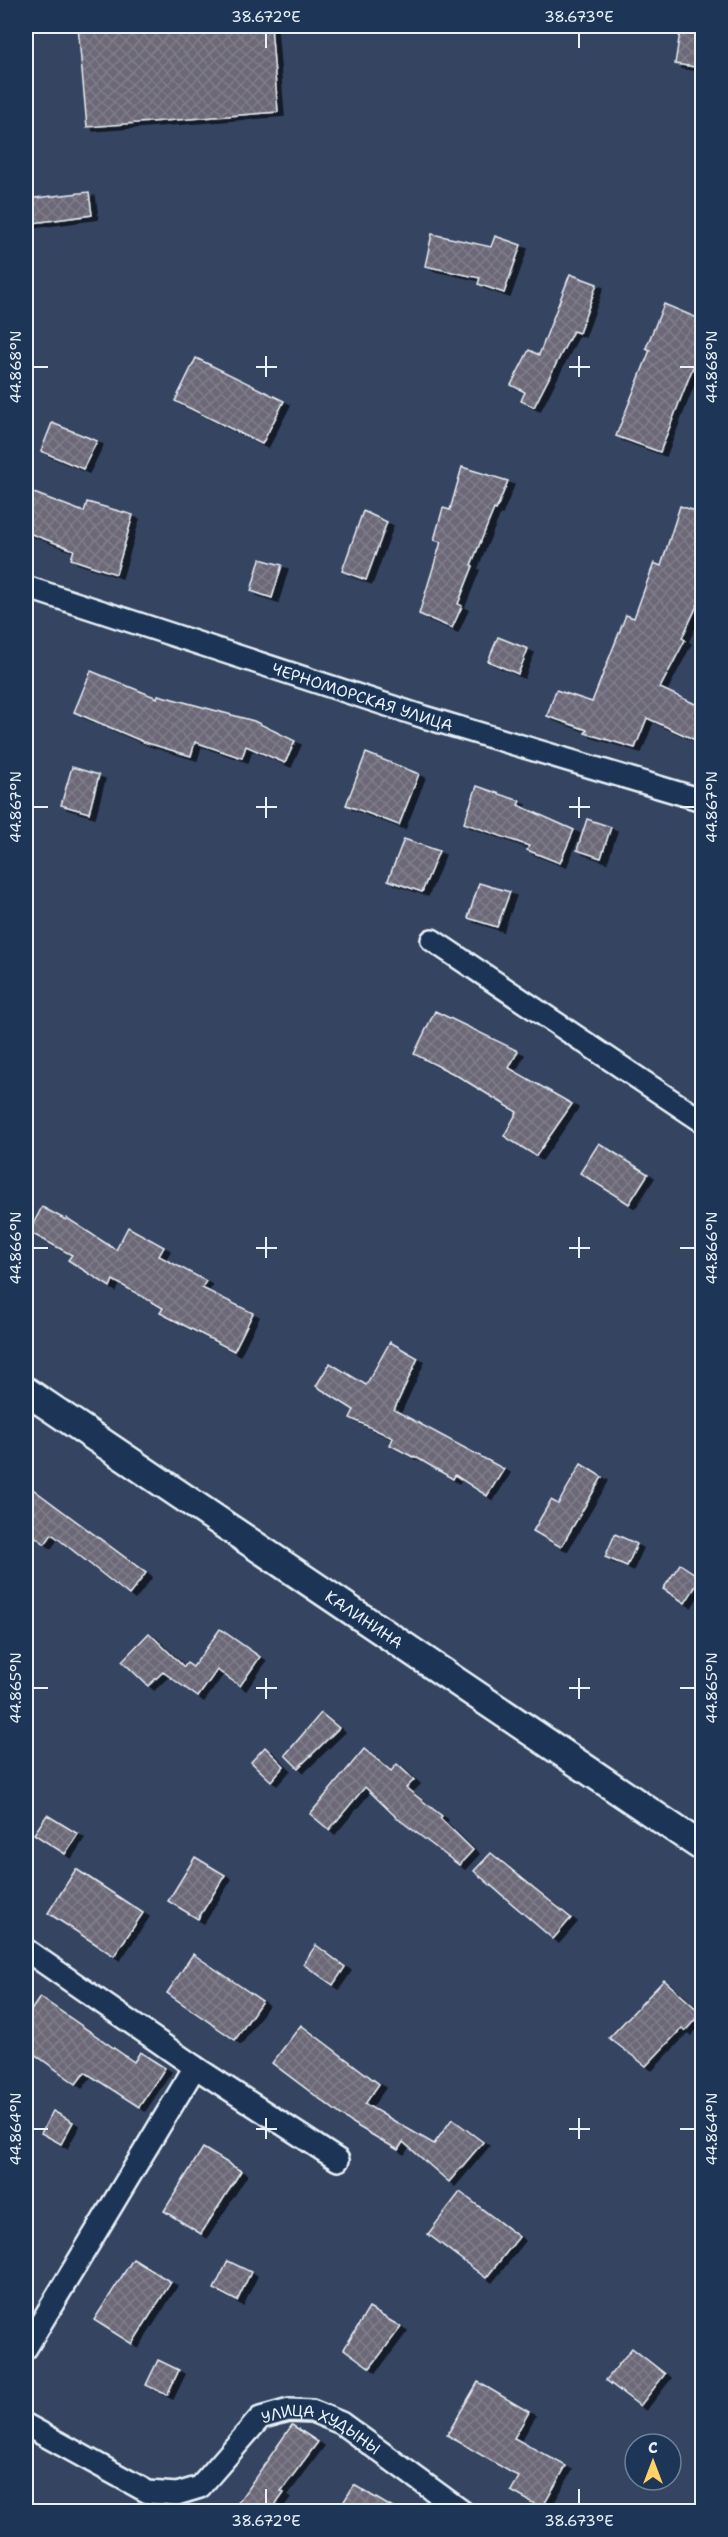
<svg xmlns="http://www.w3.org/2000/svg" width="728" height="2537" font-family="'Shantell Sans',sans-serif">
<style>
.building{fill:url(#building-cross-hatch);stroke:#e8f1f8;stroke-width:1.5;filter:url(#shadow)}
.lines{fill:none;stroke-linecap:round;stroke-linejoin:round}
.minor-casing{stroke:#e8f1f8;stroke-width:26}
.tertiary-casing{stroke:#e8f1f8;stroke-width:32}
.minor{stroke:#1d3557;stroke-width:21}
.tertiary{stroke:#1d3557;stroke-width:27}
.ticks{fill:none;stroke:#e8f1f8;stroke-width:2}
.labels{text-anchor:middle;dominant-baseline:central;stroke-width:6;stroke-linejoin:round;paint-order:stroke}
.street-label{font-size:16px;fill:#e8f1f8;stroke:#1d3557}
.neatline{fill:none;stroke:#e8f1f8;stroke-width:2}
.ticks-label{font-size:15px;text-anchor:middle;fill:#e8f1f8}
</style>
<defs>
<pattern id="building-cross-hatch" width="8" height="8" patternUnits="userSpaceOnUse" patternTransform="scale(1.5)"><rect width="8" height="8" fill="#6c6877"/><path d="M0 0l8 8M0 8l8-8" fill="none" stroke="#817e8b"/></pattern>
<filter id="shadow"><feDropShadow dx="6" dy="4" stdDeviation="0" flood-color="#0009"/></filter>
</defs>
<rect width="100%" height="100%" fill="#354461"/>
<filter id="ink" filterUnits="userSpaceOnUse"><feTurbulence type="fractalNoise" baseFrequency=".0167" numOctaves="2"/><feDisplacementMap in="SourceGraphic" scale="12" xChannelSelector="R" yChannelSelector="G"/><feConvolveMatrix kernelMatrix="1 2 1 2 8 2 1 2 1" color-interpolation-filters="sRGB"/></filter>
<g filter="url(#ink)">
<!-- building -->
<g class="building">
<polygon points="78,26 271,26 278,112 87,127"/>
<polygon points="681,26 702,26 702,68 675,64"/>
<polygon points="89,192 92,215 26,224 26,199"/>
<polygon points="432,234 491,247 495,236 521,245 504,293 478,284 480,278 425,266"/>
<polygon points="570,274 597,284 579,333 573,331 534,407 521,401 525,392 511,385 529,350 539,355"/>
<polygon points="664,304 702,320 702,371 693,367 660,452 616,436 650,350 646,348"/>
<polygon points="196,358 284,401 262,444 175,401"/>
<polygon points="52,423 97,441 83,469 41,451"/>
<polygon points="462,467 508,481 496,510 494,509 471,565 473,566 458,604 462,606 452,628 419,614 441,542 434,540 443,508 450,510"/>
<polygon points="26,490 84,512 87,502 133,515 116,574 71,559 74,550 26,532"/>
<polygon points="680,506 702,513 702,595 682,638 685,640 660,688 702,707 702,743 647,718 635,748 585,733 587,730 547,716 556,690 592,702 626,615 634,618 654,563 661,566"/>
<polygon points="363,511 387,522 366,580 342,571"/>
<polygon points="260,559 282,565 272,598 251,591"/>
<polygon points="498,637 528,649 518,674 488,661"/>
<polygon points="91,671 157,698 158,695 254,721 295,741 285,763 246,746 242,758 195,742 191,756 144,742 74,712"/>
<polygon points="366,753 419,774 399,825 346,805"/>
<polygon points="72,767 99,775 89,813 61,805"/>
<polygon points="477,786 520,801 518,805 574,830 560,863 527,850 529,846 464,823"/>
<polygon points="587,819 611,827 601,858 577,850"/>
<polygon points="404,839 439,851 422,892 388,880"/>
<polygon points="479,883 510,892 497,927 468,918"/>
<polygon points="435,1011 518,1051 509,1068 572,1104 536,1156 504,1136 517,1112 456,1075 414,1054"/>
<polygon points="599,1143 648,1174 629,1204 580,1173"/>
<polygon points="42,1207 66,1220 67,1218 116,1250 128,1227 164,1247 159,1256 206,1281 202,1288 253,1313 234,1351 160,1313 163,1308 113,1280 110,1287 68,1260 72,1255 29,1232"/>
<polygon points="390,1342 418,1358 394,1410 504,1469 487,1496 455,1475 453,1479 414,1456 413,1457 390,1445 393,1438 350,1418 354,1410 316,1386 330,1363 366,1385"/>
<polygon points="581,1464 602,1477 561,1547 533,1531 551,1500 558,1504"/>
<polygon points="26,1484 146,1573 129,1595 52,1534 45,1544 26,1530"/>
<polygon points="615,1534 637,1544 627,1566 605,1557"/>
<polygon points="680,1564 701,1578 685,1603 663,1589"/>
<polygon points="220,1629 260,1657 240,1686 217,1670 198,1697 163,1672 148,1686 122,1661 149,1633 184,1667 187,1663 193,1667"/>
<polygon points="321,1713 339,1728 298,1768 285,1755"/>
<polygon points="265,1747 284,1766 271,1781 251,1762"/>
<polygon points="364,1749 391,1771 397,1764 414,1780 406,1788 442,1816 440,1818 473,1850 459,1865 397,1818 365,1787 329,1830 310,1814"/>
<polygon points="47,1815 78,1834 65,1854 34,1834"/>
<polygon points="491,1853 571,1918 553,1939 474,1871"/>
<polygon points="195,1857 225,1875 198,1919 168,1901"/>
<polygon points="76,1869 143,1913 114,1956 48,1913"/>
<polygon points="316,1945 345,1967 333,1985 303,1964"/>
<polygon points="193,1954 262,2001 235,2040 167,1993"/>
<polygon points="664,1980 701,2013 685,2031 682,2028 646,2066 609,2038"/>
<polygon points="40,1997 134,2062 140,2052 165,2068 139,2107 85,2072 76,2084 26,2048 26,2018"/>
<polygon points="301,2025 379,2084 365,2104 434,2144 452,2119 483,2142 449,2182 403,2142 398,2150 352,2123 272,2063"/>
<polygon points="53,2111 73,2122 61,2144 41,2133"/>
<polygon points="203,2148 241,2171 201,2234 164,2211"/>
<polygon points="460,2192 519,2237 486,2278 428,2234"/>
<polygon points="133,2259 171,2282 132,2344 94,2320"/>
<polygon points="228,2261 251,2272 237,2301 214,2289"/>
<polygon points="369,2308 401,2327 370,2368 344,2349"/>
<polygon points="632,2348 665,2374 640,2406 606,2380"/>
<polygon points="158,2360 179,2370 167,2395 146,2385"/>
<polygon points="478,2382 529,2412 514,2438 566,2466 542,2508 511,2491 519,2477 447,2435"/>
<polygon points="292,2425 318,2442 281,2491 284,2493 271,2511 232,2511"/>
<polygon points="354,2485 398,2511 338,2511"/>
</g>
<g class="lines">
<defs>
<g id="minor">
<path id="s1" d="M 26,587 L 424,717 L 702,800"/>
<polyline points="432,940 702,1121"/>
<polyline points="26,1950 195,2067 338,2160"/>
<polyline points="26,2348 195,2067"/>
<path id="s2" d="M 26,2425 L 148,2492 L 177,2494 L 200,2487 L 260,2418 L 289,2410 L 312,2411 L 341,2423 L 463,2512"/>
</g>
<g id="tertiary">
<path id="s3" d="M 26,1391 L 702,1847"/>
</g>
</defs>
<!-- minor casing -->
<use href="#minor" class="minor-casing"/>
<!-- tertiary casing -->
<use href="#tertiary" class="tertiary-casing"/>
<!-- minor -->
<use href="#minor" class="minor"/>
<!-- tertiary -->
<use href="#tertiary" class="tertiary"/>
</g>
</g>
<!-- ticks -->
<path class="ticks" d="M 266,33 L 266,48M 579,33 L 579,48M 266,356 L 266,377M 579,356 L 579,377M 33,367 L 48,367M 256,367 L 277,367M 569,367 L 590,367M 680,367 L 695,367M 266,797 L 266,818M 579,797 L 579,818M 33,807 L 48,807M 256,807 L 277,807M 569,807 L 590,807M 680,807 L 695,807M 266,1237 L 266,1258M 579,1237 L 579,1258M 33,1248 L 48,1248M 256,1248 L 277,1248M 569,1248 L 590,1248M 680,1248 L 695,1248M 266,1678 L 266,1699M 579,1678 L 579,1699M 33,1688 L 48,1688M 256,1688 L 277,1688M 569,1688 L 590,1688M 680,1688 L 695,1688M 266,2118 L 266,2139M 579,2118 L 579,2139M 33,2129 L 48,2129M 256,2129 L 277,2129M 569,2129 L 590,2129M 680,2129 L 695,2129M 266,2489 L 266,2504M 579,2489 L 579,2504"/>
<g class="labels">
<!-- street labels -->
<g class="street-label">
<text stroke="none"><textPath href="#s1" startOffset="354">ЧЕРНОМОРСКАЯ УЛИЦА</textPath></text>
<text stroke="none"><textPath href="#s3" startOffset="408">КАЛИНИНА</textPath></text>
<text stroke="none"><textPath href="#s2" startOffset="350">УЛИЦА ХУДЫНЫ</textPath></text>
</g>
</g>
<!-- margin -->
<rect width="728" height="2537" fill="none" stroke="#1d3557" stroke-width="66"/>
<!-- north arrow -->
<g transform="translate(653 2462)"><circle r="28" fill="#1d3557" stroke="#6e8097" stroke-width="1.5"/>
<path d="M0-4.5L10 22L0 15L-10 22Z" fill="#ffd166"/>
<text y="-9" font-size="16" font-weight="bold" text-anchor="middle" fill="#e8f1f8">С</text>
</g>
<rect x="33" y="33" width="662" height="2471" class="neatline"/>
<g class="ticks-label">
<text x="266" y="22">38.672°E</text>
<text x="579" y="22">38.673°E</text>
<text transform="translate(16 367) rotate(-90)" y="5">44.868°N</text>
<text transform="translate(712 367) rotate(-90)" y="5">44.868°N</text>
<text transform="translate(16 807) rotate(-90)" y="5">44.867°N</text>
<text transform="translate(712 807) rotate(-90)" y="5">44.867°N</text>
<text transform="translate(16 1248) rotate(-90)" y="5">44.866°N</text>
<text transform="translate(712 1248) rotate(-90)" y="5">44.866°N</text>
<text transform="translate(16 1688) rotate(-90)" y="5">44.865°N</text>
<text transform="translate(712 1688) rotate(-90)" y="5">44.865°N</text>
<text transform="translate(16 2129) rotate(-90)" y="5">44.864°N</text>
<text transform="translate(712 2129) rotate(-90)" y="5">44.864°N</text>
<text x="266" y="2526">38.672°E</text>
<text x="579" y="2526">38.673°E</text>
</g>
</svg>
